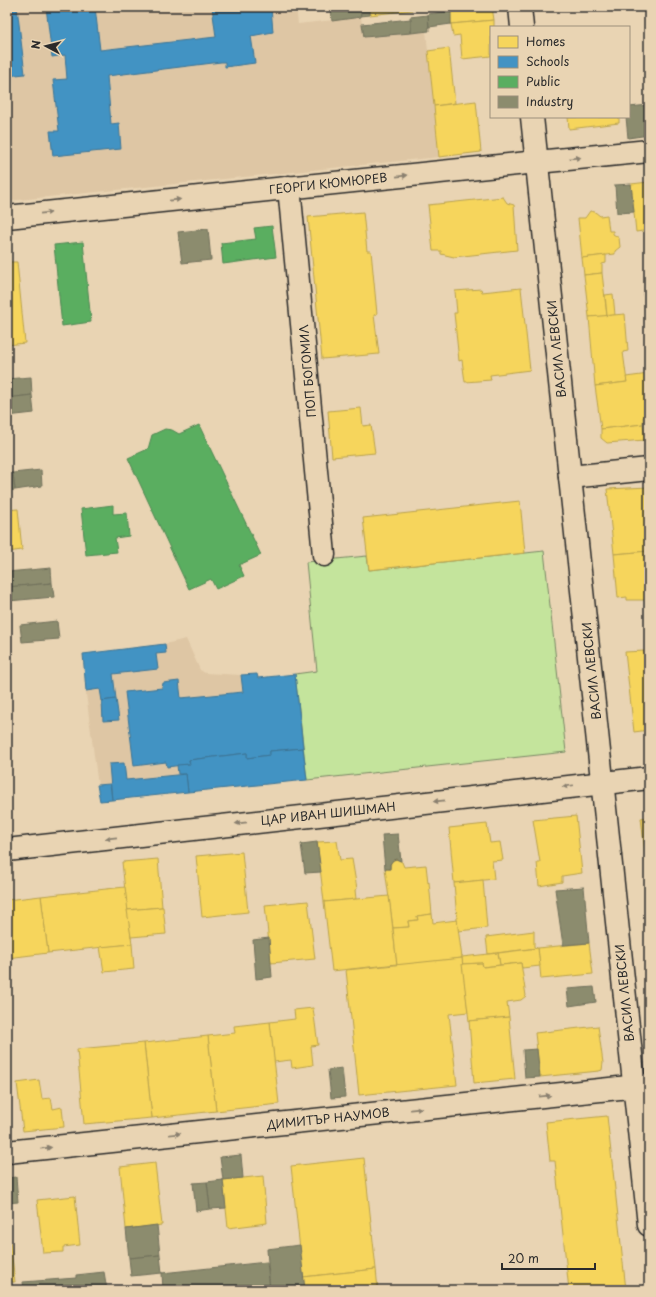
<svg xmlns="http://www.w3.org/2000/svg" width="656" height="1297" font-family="'Playpen Sans',sans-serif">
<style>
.built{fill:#dec6a4}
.green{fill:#c4e49c;stroke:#788864}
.homes{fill:#f6d55c;stroke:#b9a24d}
.schools{fill:#4393c3;stroke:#3c7495}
.public{fill:#5aae61;stroke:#4c8751}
.industry{fill:#8c8c6e;stroke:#6f6f5a}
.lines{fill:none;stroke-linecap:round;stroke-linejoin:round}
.minor-casing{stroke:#2b2b2b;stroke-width:25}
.minor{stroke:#e9d4b3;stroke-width:22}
.oneway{fill:#8a806f}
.labels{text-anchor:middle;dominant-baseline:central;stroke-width:4;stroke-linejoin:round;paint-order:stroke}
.street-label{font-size:12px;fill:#2b2b2b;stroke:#e9d4b3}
</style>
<rect width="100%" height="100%" fill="#e9d4b3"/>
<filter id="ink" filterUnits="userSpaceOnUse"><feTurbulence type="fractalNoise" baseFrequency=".025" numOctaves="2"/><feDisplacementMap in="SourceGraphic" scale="8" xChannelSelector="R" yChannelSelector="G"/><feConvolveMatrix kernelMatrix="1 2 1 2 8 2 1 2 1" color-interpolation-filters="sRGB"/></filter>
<g filter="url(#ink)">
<!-- built -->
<g class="built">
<polygon points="7,7 296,7 298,24 361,17 364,37 426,31 439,157 8,201 7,189"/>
<polygon points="186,639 200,670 205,673 241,675 257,674 259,678 295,674 307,780 100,801 85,686 86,686 83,654 165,644"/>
</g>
<!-- green -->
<polygon class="green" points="544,551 566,752 307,780 295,674 317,671 306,562 367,556 369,570"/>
<!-- homes -->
<g class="homes">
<polygon points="370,7 411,7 412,10 370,15"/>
<polygon points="450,7 492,7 494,20 451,24"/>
<polygon points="494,20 494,27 491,27 491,56 462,59 460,35 453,36 451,24"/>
<polygon points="449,48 455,103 434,106 428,51"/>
<polygon points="476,101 481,152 439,157 434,106"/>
<polygon points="568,117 619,117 619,123 569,129"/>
<polygon points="649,182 649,230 636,232 631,184"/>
<polygon points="503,197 507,203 514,205 517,250 454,257 441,254 441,251 433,251 428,205"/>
<polygon points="590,211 595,212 600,216 607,215 609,231 613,231 613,234 619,238 620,247 615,251 615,254 582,258 578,218 585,218"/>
<polygon points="363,212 367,251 371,251 377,314 374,315 379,354 322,359 308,217"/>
<polygon points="7,251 8,262 17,262 25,343 7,345"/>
<polygon points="606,255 606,263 602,264 602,273 584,275 582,258"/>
<polygon points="602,273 607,316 589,317 584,275"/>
<polygon points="521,288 530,370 490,375 491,380 465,382 462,360 459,361 454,313 457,313 455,291 481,289 482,292"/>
<polygon points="613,294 615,315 607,316 605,295"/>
<polygon points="625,314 628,351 623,352 627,382 595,386 589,317"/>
<polygon points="649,374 649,416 643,417 643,424 601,429 595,386 627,382 626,377"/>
<polygon points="361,408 363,426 371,425 375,453 332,457 328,411"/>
<polygon points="643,424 645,440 607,443 601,438 601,429"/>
<polygon points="649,487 649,551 614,554 607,489"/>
<polygon points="520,501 525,553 369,570 363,518"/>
<polygon points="18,509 22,550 7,552 7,510"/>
<polygon points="649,551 649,600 627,600 627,597 618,598 614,554"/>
<polygon points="644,651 645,656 649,655 649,730 634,732 625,652"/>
<polygon points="576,816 582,873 562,876 562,882 539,886 537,862 540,862 533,820"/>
<polygon points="649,817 649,888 641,818"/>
<polygon points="487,824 490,843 500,842 503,860 492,861 494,879 454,883 449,828"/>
<polygon points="337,841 340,860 352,859 357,889 355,890 356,899 324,902 317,842"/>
<polygon points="242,852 248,912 202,917 196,856"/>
<polygon points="158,859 162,907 127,910 122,862"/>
<polygon points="396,859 402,862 404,867 426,865 428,883 429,882 432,914 417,916 418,920 408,921 409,927 393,928 385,869 390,869 391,862"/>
<polygon points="483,880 487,928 458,931 454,883"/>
<polygon points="125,887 132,944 48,953 41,896"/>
<polygon points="41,896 48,953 7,958 7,900"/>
<polygon points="389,896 397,964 332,971 324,902"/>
<polygon points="308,901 315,959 271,963 265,905"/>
<polygon points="162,907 163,907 166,934 131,937 127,910"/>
<polygon points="432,914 433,923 457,920 462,958 397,966 393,928 409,927 408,921 418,920 417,916"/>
<polygon points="534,931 534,947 537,948 488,954 486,937"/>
<polygon points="589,943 593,974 541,979 538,948"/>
<polygon points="132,944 134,969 104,972 100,947"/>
<polygon points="538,948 540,966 522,968 521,963 500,965 498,953"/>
<polygon points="498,953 500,965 483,967 482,963 462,964 462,957"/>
<polygon points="462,958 468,1012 449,1014 457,1085 359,1095 346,970"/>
<polygon points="482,963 483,967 521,963 526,996 521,1000 507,1002 509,1017 469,1021 462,964"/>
<polygon points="313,1008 318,1045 311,1046 313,1065 292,1068 291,1060 274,1062 270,1022 295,1019 294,1010"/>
<polygon points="509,1017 515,1079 474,1083 469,1021"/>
<polygon points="270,1022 279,1104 216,1111 208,1036 235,1033 234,1026"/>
<polygon points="598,1026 603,1063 602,1070 599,1071 540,1077 535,1033"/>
<polygon points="208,1036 216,1111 152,1118 144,1043"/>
<polygon points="144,1043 152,1118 84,1124 77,1049"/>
<polygon points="39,1080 42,1099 51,1098 53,1109 62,1107 64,1127 23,1131 17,1083"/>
<polygon points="607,1116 626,1290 569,1290 555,1161 550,1161 546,1122"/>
<polygon points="364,1158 376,1269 303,1277 291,1166"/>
<polygon points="155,1163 162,1225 126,1229 120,1167"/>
<polygon points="263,1176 267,1223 228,1228 223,1180"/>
<polygon points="75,1196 80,1245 63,1247 63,1252 43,1253 37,1200"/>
<polygon points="7,1216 15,1282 9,1282 10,1290 7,1290"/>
<polygon points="376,1269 378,1290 305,1290 303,1277"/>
</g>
<!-- schools -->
<g class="schools">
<polygon points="7,7 17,7 25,74 7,76"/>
<polygon points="46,7 95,7 100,50 216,37 212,7 271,7 273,32 251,36 255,63 225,67 225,62 221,62 107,76 111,124 119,123 121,149 53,156 50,131 59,131 53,80 67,79 65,55 52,57"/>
<polygon points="165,644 166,653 156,654 158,669 113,674 116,699 102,701 100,689 86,691 83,654"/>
<polygon points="257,674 258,678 295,674 303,748 270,751 270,755 247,758 247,753 189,760 190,764 167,767 166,762 134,766 125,692 162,688 163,683 179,681 181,698 243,692 241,675"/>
<polygon points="116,699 119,720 103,721 102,701"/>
<polygon points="303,748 307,780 188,792 186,774 178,774 177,765 190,764 189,760 247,753 247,758 270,755 270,751"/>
<polygon points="124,763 126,780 186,774 188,792 112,800 109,764"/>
<polygon points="110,784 112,800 100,801 97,785"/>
</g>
<!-- public -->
<g class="public">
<polygon points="272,226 276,257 223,264 221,243 256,239 254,228"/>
<polygon points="83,242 91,322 62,326 54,245"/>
<polygon points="199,425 261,555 239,565 244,576 216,589 211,579 189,589 128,458 148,449 152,435 165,429 172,430 179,434"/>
<polygon points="113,505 113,514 127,513 129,536 115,538 117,552 86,555 81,509"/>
</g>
<!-- industry -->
<g class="industry">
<polygon points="330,7 360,7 361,17 332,21"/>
<polygon points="360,7 370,7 370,15 361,16"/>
<polygon points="451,11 451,24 429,27 428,14"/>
<polygon points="428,15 429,31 411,33 410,17"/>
<polygon points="411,19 411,33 364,37 362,24"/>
<polygon points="649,105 649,135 628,138 626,117 629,117 629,107"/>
<polygon points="631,184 634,212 617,213 615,185"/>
<polygon points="208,229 211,260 182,263 178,232"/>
<polygon points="649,292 649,310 645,311 643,293"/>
<polygon points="31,377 32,395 7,398 7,379"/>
<polygon points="32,395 34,413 7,416 7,398"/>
<polygon points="41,470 42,486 15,490 13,473"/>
<polygon points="7,473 13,473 15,490 7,491"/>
<polygon points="51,568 52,583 7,587 7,572"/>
<polygon points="52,583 54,597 8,601 7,587"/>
<polygon points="57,621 59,639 22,642 20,625"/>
<polygon points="398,834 401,861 396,859 393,860 390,864 390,869 385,869 382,835"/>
<polygon points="317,842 321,872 305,873 301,844"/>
<polygon points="584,887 589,943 563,945 555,889"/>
<polygon points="269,938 272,977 256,979 253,940"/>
<polygon points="594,987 596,1002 569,1006 567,989"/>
<polygon points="537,1049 540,1077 525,1078 523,1050"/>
<polygon points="342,1068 345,1097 331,1098 328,1070"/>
<polygon points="241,1155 243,1178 223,1180 220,1157"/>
<polygon points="16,1177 18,1202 7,1203 7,1178"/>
<polygon points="223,1180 226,1208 210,1209 207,1182"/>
<polygon points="207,1182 210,1209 196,1211 193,1183"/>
<polygon points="157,1225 160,1255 129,1258 126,1229"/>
<polygon points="300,1245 305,1290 270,1290 267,1249"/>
<polygon points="160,1255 162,1273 131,1276 129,1258"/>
<polygon points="267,1262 270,1290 163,1290 162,1273"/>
<polygon points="104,1272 107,1290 24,1290 23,1282 76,1278 76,1275"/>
</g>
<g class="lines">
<defs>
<g id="minor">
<polyline points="520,7 522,27"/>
<polyline points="532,117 649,1225"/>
<polyline points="289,187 324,555"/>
<polyline points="7,217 537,162 649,151"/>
<polyline points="570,477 649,469"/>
<polyline points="7,850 649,778"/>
<polyline points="7,1152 648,1085"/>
</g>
</defs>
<!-- minor casing -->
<use href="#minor" class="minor-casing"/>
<!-- minor -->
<use href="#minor" class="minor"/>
</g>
<!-- one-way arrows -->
<defs><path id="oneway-solid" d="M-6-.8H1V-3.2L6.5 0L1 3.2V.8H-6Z"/></defs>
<g class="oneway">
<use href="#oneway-solid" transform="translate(575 158) rotate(-5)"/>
<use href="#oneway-solid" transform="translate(402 176) rotate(-6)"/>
<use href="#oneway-solid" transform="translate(175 200) rotate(-6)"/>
<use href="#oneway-solid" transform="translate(46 213) rotate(-6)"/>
<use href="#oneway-solid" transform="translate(568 786) rotate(173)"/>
<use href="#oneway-solid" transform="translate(439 801) rotate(174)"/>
<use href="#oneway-solid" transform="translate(241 823) rotate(174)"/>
<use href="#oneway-solid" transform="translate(111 838) rotate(174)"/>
<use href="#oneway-solid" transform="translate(545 1096) rotate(-6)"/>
<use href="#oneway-solid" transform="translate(416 1109) rotate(-6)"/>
<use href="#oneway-solid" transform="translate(175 1134) rotate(-6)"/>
<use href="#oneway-solid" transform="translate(46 1148) rotate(-6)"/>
</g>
</g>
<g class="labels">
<!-- street labels -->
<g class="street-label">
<text transform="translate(328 183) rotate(-6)">ГЕОРГИ КЮМЮРЕВ</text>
<text transform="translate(556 349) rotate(-96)">ВАСИЛ ЛЕВСКИ</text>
<text transform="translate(307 371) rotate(-95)">ПОП БОГОМИЛ</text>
<text transform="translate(591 671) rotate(-96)">ВАСИЛ ЛЕВСКИ</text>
<text transform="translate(328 813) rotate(-6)">ЦАР ИВАН ШИШМАН</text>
<text transform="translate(624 993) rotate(-96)">ВАСИЛ ЛЕВСКИ</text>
<text transform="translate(328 1118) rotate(-6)">ДИМИТЪР НАУМОВ</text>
</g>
</g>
<!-- margin -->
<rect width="656" height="1297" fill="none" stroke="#e9d4b3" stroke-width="24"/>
<rect x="12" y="12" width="632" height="1273" fill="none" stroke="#2b2b2b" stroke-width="1.5" filter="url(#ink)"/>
<!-- legend -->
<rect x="490" y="26" width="140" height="92" fill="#e9d4b3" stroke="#9d907d"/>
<rect x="498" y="36" width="20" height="12" fill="#f6d55c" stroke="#9d907d"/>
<text x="526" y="46" font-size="12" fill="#2b2b2b">Homes</text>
<rect x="498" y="56" width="20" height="12" fill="#4393c3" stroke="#9d907d"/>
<text x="526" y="66" font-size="12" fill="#2b2b2b">Schools</text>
<rect x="498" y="76" width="20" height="12" fill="#5aae61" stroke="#9d907d"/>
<text x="526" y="86" font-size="12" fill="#2b2b2b">Public</text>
<rect x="498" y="96" width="20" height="12" fill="#8c8c6e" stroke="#9d907d"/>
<text x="526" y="106" font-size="12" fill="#2b2b2b">Industry</text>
<!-- north arrow -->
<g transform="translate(46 46) rotate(277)" stroke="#e9d4b3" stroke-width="3" paint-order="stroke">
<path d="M0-3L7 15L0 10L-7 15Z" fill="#2b2b2b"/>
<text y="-6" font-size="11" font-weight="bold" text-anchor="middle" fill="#2b2b2b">N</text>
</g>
<!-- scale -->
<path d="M502 1263v6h93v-6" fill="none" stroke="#2b2b2b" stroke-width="2"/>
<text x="508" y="1263" font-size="12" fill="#2b2b2b" stroke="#e9d4b3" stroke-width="3" paint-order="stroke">20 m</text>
</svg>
